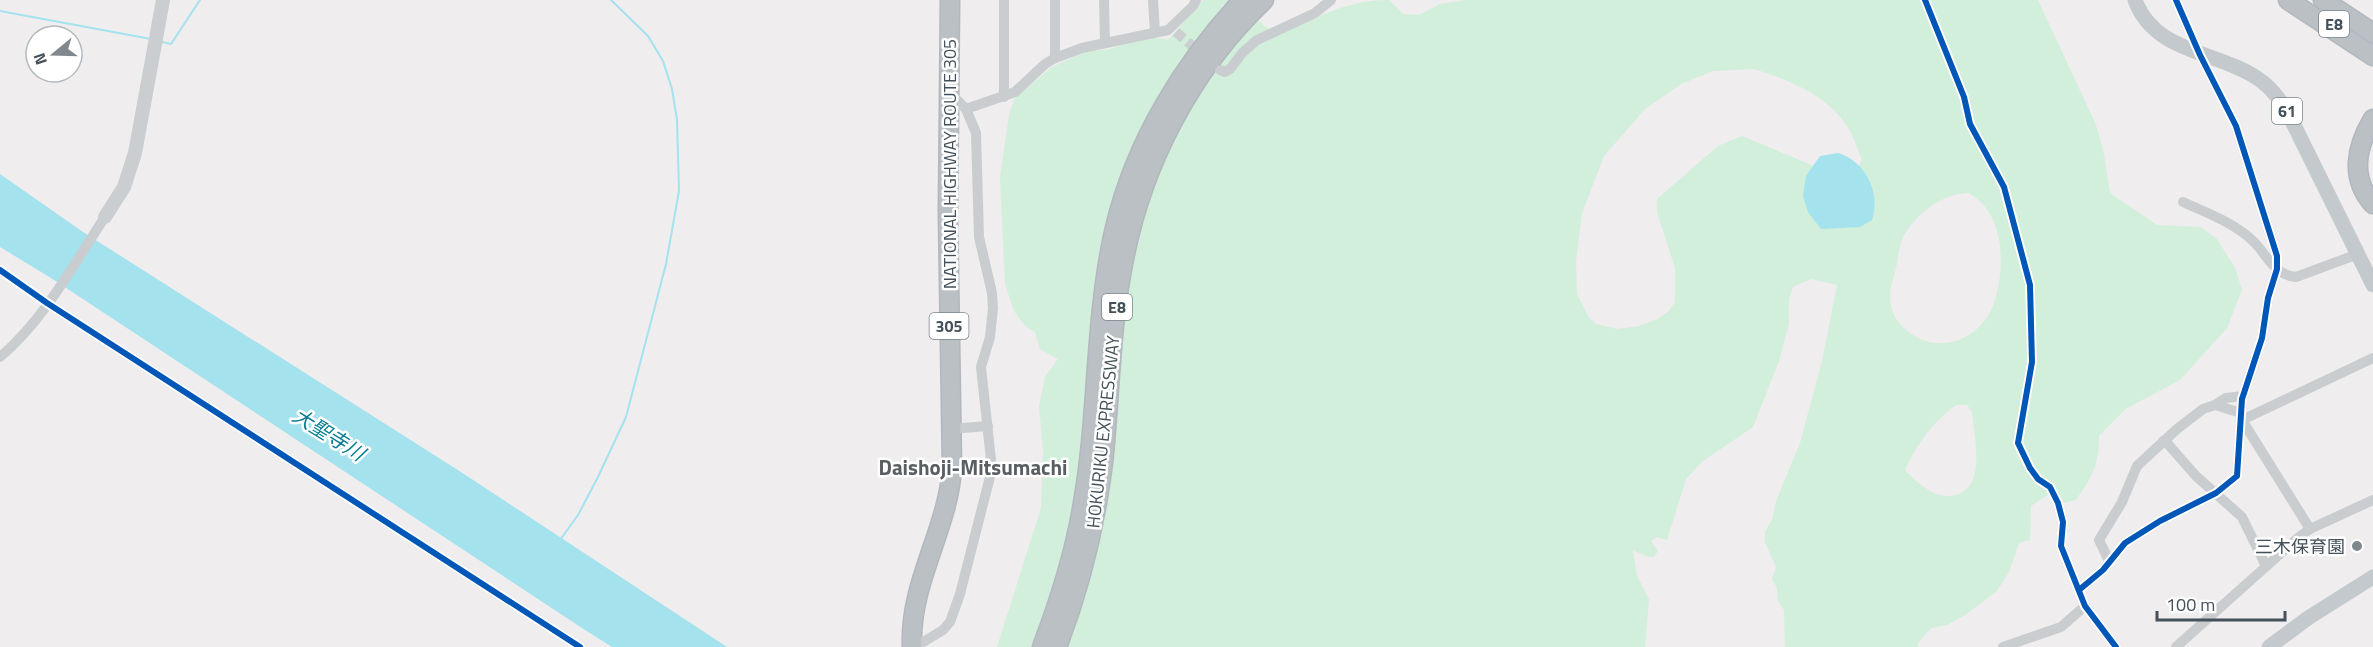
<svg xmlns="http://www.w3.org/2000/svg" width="2373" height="647" font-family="'Titillium Web','Noto Sans JP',sans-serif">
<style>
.green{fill:#d1efda;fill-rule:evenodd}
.water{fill:#a4e2ee}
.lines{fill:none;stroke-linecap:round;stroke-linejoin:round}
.stream{stroke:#a4e2ee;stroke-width:2}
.street-tunnel{stroke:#cdced0;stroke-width:10;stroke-dasharray:10 5;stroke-linecap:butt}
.highway-casing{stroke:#b2b8be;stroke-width:21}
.street{stroke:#cacdcf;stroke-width:10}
.secondary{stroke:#caced0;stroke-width:14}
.primary{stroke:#c4c9cd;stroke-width:15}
.highway{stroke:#bac0c4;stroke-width:18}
.cycleway-casing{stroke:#fff;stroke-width:10}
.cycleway{stroke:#0057b8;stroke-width:6}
.poi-dot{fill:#80888e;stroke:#fff;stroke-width:2}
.labels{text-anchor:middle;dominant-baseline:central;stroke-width:5;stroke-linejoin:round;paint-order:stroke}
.shield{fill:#fff;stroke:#7c858c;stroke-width:1.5}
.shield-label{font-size:16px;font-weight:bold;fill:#44515a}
.street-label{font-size:18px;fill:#44515a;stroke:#fff}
.poi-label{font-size:18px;fill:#44515a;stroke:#fff;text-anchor:end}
.water-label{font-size:20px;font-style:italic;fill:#097f93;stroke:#fff}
.quarter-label{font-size:21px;font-weight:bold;fill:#595e62;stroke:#fff}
</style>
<rect width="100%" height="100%" fill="#efedee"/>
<!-- green -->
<path class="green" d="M 1203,0 L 1244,0 C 1247,14 1265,26 1277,35 C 1318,19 1343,0 1389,0 L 1403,14 L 1419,15 L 1440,4 L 1466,0 L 2038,0 L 2096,125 L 2104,154 L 2110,193 L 2157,225 L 2200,227 L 2217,239 L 2235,268 L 2242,290 L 2227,328 L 2180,380 L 2127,408 L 2099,436 C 2099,465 2092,477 2076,500 L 2064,503 L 2055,490 L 2031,506 L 2030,540 L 2019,543 L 2009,572 L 1997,591 L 1965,615 L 1947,625 L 1931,628 L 1918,643 L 1918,647 L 1785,647 L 1784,610 L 1778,601 L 1777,588 L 1772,579 L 1776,567 L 1765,542 L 1765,532 L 1772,520 L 1776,501 L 1800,443 L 1822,361 L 1837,285 L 1811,279 L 1793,287 L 1789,299 L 1789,323 L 1779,361 L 1753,427 L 1703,461 L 1686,479 L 1667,540 L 1657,537 L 1651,541 L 1658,551 L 1654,557 L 1648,557 L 1633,550 L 1637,576 L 1649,599 L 1645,647 L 997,647 L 1041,508 L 1043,451 L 1039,406 L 1045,377 L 1058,359 L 1040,349 L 1035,332 L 1026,327 L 1014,311 L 1005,284 L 1000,177 L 1009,115 L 1015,98 L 1052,67 L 1085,52 L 1110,49 L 1149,36 L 1168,40 ZM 1754,69 C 1788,80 1826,94 1847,126 C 1854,136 1857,149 1862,160 L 1856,170 L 1826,171 L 1742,136 L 1718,146 L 1657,199 L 1657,212 L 1675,268 L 1675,302 L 1669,311 L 1658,319 L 1639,326 L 1617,329 L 1596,324 L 1588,316 L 1577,294 L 1576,261 L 1582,213 L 1604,156 L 1645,109 L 1681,84 L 1713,71 ZM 1968,193 C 2005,212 2006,267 1994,303 C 1982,338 1941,356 1910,333 C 1896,322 1890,313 1890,295 C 1890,286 1894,277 1896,268 C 1898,259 1899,246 1903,237 C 1916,214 1941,194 1968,193 ZM 1957,405 L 1967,405 L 1972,411 C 1974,438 1989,495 1948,496 C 1932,496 1915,481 1905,470 C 1915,447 1935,418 1957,405 Z"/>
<!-- water -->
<g class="water">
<path d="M 1838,153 C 1865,161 1881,192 1872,220 L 1860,227 L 1821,229 L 1808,212 L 1803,196 L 1806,176 L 1820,156 Z"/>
<polygon points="0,174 83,232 464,474 727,647 612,647 582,628 51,278 0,247"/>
</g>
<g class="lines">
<!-- stream -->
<g class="stream">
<polyline points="0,11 151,39"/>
<polyline points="162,42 171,44 200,0"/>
<polyline points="560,540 578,515 598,477 626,417 666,264 679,191 677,120 672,89 663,61 648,36 611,0"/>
</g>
<!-- street-tunnel -->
<polyline class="street-tunnel" points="1176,32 1204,56"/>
<defs>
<g id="highway">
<polyline points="2288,0 2373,56"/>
<polyline points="2323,0 2373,33"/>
<path d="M 2373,119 C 2356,147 2350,178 2373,204"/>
<path d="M 912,647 C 909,583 948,530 952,468 L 948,214 L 950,0"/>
<path d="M 1042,647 C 1060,600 1075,553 1083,503 C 1099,412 1094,318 1115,228 C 1135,142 1184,63 1243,0"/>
<path d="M 1057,647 C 1080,587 1095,527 1103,463 C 1110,397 1110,330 1123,264 C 1141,166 1191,69 1264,0"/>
</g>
</defs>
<!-- highway casing -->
<use href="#highway" class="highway-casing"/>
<!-- street -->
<g class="street">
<polyline points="1055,0 1055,58"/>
<polyline points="1104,0 1105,43"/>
<polyline points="1153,0 1155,32"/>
<polyline points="1925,0 1964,97 1970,124 2004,187 2030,285 2032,362 2018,443 2030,468 2038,479 2050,487 2058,503 2063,522 2061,546 2085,606 2116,647"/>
<polyline points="1220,70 1225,72 1230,69 1243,52 1257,40 1315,13 1331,0"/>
<polyline points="1004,97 1004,0"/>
<polyline points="966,109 1015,92 1045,64 1055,58 1082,48 1168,30 1193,6 1196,0"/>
<path d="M 2183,202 C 2207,213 2235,223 2254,242 C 2268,256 2274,275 2296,277 L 2358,254"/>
<polyline points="47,303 580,647"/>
<path d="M 0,357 C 44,320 73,265 105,217"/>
<polyline points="2215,405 2226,398 2243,396"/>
<polyline points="2242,420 2373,358"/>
<polyline points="2242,420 2310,529"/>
<polyline points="951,429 988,426"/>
<polyline points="2163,441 2167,443 2196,476 2242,517 2266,566"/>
<polyline points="2109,561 2099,540 2122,502 2137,466 2177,429 2203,409 2215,405 2241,413"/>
<polyline points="2079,590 2103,570 2125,543 2160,521 2216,493 2237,476 2242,399 2262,338 2268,298 2277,269 2277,256 2236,126 2200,55 2176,0"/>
<polyline points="915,647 943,630 950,622 960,594 992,469 981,367 990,337 993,308 992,293 979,237 976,133 966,109 950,93"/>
<polyline points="2003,647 2061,627 2085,606"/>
<polyline points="2176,647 2299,537 2310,529 2373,500"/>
</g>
<!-- secondary -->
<polyline class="secondary" points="105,217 124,187 135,153 163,0"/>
<!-- primary -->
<g class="primary">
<path d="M 2135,0 C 2154,53 2217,51 2257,78 C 2273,88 2284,105 2292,121 L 2373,285"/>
<polyline points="2269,647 2308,618 2373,577"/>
</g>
<!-- highway -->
<use href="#highway" class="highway"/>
<defs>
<g id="cycleway">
<polyline points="1925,0 1964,97 1970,124 2004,187 2030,285 2032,362 2018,443 2030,468 2038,479 2050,487 2058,503 2063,522 2061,546 2085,606 2116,647"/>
<polyline points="0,270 47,303 580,647"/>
<polyline points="2079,590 2103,570 2125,543 2160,521 2216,493 2237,476 2242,399 2262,338 2268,298 2277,269 2277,256 2236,126 2200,55 2176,0"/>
</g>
</defs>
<!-- cycleway casing -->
<use href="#cycleway" class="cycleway-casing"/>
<!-- cycleway -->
<use href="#cycleway" class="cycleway"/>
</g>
<!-- markers -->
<circle class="poi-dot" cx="2357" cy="546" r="6"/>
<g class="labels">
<!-- shield labels -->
<g class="shield">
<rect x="2319" y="11" width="30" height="26" rx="4.5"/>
<rect x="2272" y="98" width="30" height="26" rx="4.5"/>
<rect x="1102" y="294" width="30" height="26" rx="4.5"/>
<rect x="929.5" y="313" width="39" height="26" rx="4.5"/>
</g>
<g class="shield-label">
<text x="2334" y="24">E8</text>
<text x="2287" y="111">61</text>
<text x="1117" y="307">E8</text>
<text x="949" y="326">305</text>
</g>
<!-- street labels -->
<g class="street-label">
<text transform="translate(949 164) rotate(-90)">NATIONAL HIGHWAY ROUTE 305</text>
<text transform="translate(1103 432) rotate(-84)">HOKURIKU EXPRESSWAY</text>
</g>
<!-- poi labels -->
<g class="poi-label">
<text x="2345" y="546">三木保育園</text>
</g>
<!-- water labels -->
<g class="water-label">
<text transform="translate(329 434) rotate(32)">大聖寺川</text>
</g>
<!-- quarter labels -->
<g class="quarter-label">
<text x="973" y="467">Daishoji-Mitsumachi</text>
</g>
</g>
<!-- north arrow -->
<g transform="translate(54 54) rotate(251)"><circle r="28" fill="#ffffff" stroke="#b4b9bd" stroke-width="1.5"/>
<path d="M0-4.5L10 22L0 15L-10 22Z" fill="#80888e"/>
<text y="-9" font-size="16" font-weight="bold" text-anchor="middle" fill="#44515a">N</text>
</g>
<!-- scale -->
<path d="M2157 611v9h128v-9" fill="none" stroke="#44515a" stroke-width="3"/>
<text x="2166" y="611" font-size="18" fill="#44515a" stroke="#ffffff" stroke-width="4.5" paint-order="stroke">100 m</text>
</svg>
